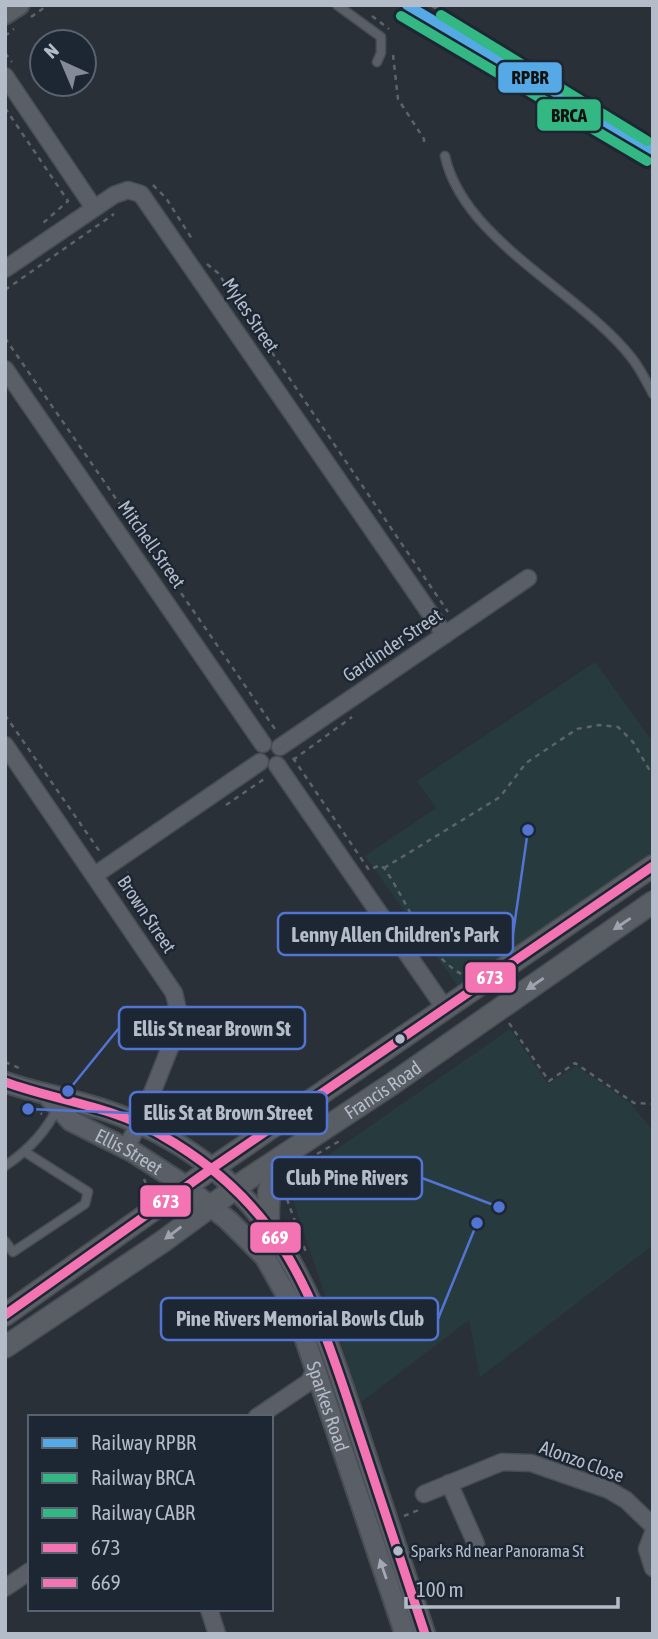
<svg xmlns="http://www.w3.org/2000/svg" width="658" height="1639" font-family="'Asap Condensed',sans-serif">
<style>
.green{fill:#273a3e}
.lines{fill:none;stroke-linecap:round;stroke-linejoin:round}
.service-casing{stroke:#484c53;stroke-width:11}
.minor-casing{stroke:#484c53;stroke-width:19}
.tertiary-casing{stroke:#484c53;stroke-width:23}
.secondary-casing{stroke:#484c53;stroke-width:24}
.path{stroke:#5d636a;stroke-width:2.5;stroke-dasharray:5 5;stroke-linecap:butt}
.service{stroke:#5a5e66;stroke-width:8}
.minor{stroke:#5a5e66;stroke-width:16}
.tertiary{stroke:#5a5e66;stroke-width:19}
.secondary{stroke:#595d64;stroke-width:21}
.rail{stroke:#595d64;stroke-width:4.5;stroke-dasharray:7 7;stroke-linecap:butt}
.bus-1-casing{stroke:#1d2633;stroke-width:14}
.bus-2-casing{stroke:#1d2633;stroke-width:14}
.bus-1{stroke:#f373b3;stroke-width:9}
.bus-2{stroke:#f373b3;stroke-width:9}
.rail-1-casing{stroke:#1d2633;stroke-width:16}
.rail-2-casing{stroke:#1d2633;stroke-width:16}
.rail-3-casing{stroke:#1d2633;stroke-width:16}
.rail-1{stroke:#55a9e5;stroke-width:10}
.rail-2{stroke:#33b783;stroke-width:10}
.rail-3{stroke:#33b783;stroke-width:10}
.oneway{fill:#9da4b0}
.oneway2{fill:#a2a9b5}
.bus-dot{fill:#b4bcc9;stroke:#1d2633;stroke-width:2.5}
.labels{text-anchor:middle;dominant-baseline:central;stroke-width:5;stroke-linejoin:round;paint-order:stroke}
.bus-label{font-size:17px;fill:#b4bcc9;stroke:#1d2633;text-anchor:start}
.street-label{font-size:19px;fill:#b4bcc9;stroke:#1d2633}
.leader{fill:none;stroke:#5274d3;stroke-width:2.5}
.callout-dot{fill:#5274d3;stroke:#1d2633;stroke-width:2.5}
.callout{fill:#1d2633;stroke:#5274d3;stroke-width:2.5}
.callout-label{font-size:21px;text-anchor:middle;font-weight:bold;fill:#b4bcc9}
.line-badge{stroke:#1d2633;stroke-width:2.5}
.badge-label{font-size:19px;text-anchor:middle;font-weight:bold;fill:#fff}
.pale-badge-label{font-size:19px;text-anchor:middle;font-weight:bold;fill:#111}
</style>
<rect width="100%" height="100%" fill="#2a3038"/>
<!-- green -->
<g class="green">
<polygon points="595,662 653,742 653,853 477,986 457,985 365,856 436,808 417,781"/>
<polygon points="510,1029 548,1084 576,1066 630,1103 653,1131 653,1245 480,1377 469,1320 361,1402 293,1200 293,1187 301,1174"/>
</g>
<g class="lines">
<defs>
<g id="service">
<polyline points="337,5 381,37 381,53 377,62"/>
<path d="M 445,156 C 463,240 580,292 631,357 C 640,368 646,381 653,394"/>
<path d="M 5,1166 C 29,1150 46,1132 58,1107"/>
<polyline points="5,1241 13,1252 85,1204 88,1192 25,1152"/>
</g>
<g id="minor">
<polyline points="5,76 94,208"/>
<polyline points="5,269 114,195 128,190 141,194 445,635"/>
<polyline points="5,369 263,744"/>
<polyline points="5,745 174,993 180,1019 177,1030 142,1118 126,1148"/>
<polyline points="280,747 528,578"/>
<polyline points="277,765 446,1010"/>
<polyline points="95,875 260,762"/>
<polyline points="257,1417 309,1382 315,1369"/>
<polyline points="449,1483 476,1544"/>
<polyline points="424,1494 502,1462 531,1463 609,1490 626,1500 653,1526"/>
<polyline points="653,1533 647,1549 653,1568"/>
<polyline points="5,1588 30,1571"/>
<polyline points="209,1609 217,1634"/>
</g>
<g id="tertiary">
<polyline points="5,14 19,5"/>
<path d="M 5,1082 C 31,1092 56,1095 81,1103 C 108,1110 136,1121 160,1134 C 288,1202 320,1316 362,1443 C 383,1507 404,1570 425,1634"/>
<path id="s1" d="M 49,1097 L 71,1121 L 133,1152 L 178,1181 L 228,1220 L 265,1257 L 296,1312 L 405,1634"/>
</g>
<g id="secondary">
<polyline points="268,1226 269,1190 289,1156"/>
<polyline points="5,1315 211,1169 653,866"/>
<path id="s2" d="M 5,1347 L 162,1242 L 248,1179 L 392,1084 L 653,902"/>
</g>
</defs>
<!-- service casing -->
<use href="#service" class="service-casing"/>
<!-- minor casing -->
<use href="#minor" class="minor-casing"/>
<!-- tertiary casing -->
<use href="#tertiary" class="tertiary-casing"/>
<!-- secondary casing -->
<use href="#secondary" class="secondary-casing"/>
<!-- path -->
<g class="path">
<polyline points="372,16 389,29"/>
<polyline points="31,17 48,5"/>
<polyline points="5,36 14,29"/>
<polyline points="5,53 12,62"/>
<polyline points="393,55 398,99 424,139 424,145"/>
<polyline points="5,108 68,201 42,224"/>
<polyline points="153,185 166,198 192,239"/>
<polyline points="207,264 218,273 448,612"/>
<polyline points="5,290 114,214"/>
<polyline points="5,338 277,732"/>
<polyline points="5,715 100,852"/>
<path d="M 293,758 L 369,870 L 380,865 L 384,868 C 409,903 424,954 463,975"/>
<polyline points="293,760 352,717"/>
<polyline points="226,805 267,777"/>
<polyline points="384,868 500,797 526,763 577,729 599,725 618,727 633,742 653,776"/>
<polyline points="121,880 128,872"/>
<polyline points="501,938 507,947"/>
<polyline points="509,1023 549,1081 575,1063 634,1103 653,1104"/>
<polyline points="5,1062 19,1068"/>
<polyline points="22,1106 42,1114"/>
<polyline points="317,1154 343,1139"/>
<polyline points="304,1166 318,1156"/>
<polyline points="144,1179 148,1189"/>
<polyline points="287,1199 307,1255"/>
<polyline points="404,1516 421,1509"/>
</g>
<!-- service -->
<use href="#service" class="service"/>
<!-- minor -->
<use href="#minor" class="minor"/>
<!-- tertiary -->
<use href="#tertiary" class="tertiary"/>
<!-- secondary -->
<use href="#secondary" class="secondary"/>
<!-- rail -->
<polyline class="rail" points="432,5 653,140"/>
<defs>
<polyline id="bus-1" points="5,1315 211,1169 653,866"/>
<path id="bus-2" d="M 5,1082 C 57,1101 113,1106 161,1135 C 203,1159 240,1189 269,1228 C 314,1289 336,1365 360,1437 C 382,1502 403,1568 425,1634"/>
</defs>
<!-- bus-1 casing -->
<use href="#bus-1" class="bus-1-casing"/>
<!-- bus-2 casing -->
<use href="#bus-2" class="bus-2-casing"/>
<!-- bus-1 -->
<use href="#bus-1" class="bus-1"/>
<!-- bus-2 -->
<use href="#bus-2" class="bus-2"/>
<defs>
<polyline id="rail-1" points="407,5 653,150"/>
<polyline id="rail-2" points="401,16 647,161"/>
<polyline id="rail-3" points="441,15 647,141"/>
</defs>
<!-- rail-1 casing -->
<use href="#rail-1" class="rail-1-casing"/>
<!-- rail-2 casing -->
<use href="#rail-2" class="rail-2-casing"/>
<!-- rail-3 casing -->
<use href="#rail-3" class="rail-3-casing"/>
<!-- rail-1 -->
<use href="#rail-1" class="rail-1"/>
<!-- rail-2 -->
<use href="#rail-2" class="rail-2"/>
<!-- rail-3 -->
<use href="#rail-3" class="rail-3"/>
</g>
<!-- one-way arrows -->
<defs><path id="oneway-solid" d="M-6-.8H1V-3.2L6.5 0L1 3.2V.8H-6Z" transform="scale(1.75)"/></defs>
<g class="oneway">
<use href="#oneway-solid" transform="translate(622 924) rotate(146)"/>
<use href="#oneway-solid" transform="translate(535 984) rotate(146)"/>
<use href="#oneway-solid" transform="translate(173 1233) rotate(143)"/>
</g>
<use class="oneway2" href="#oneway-solid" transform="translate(383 1569) rotate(-109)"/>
<!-- markers -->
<g class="bus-dot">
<circle cx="400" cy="1039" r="6"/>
<circle cx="398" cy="1551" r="6"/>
</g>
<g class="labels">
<!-- bus labels -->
<g class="bus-label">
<text x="411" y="1551">Sparks Rd near Panorama St</text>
</g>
<!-- street labels -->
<g class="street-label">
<text transform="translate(251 315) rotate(56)">Myles Street</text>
<text transform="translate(152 544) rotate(55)">Mitchell Street</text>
<text transform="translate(392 645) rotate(-34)">Gardinder Street</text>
<text transform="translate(147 914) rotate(56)">Brown Street</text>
<text stroke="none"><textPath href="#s2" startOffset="457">Francis Road</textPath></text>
<text stroke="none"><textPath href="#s1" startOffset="98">Ellis Street</textPath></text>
<text stroke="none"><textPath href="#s1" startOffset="434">Sparkes Road</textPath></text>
<text transform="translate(582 1461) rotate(20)">Alonzo Close</text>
</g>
</g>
<!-- callouts -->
<path class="leader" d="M528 830L513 934M68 1091L119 1028M28 1109L130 1113M499 1207L422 1178M477 1223L438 1319"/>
<g class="callout-dot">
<circle cx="528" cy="830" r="7"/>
<circle cx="68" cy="1091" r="7"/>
<circle cx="28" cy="1109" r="7"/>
<circle cx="499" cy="1207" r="7"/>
<circle cx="477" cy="1223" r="7"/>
</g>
<g class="callout">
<rect x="278" y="913" width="235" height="42" rx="7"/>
<rect x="119" y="1007" width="186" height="42" rx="7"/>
<rect x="130" y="1092" width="197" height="42" rx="7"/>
<rect x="272" y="1157" width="150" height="42" rx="7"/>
<rect x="161" y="1298" width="277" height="42" rx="7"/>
</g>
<g class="callout-label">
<text x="395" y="942">Lenny Allen Children's Park</text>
<text x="212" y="1036">Ellis St near Brown St</text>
<text x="228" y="1120">Ellis St at Brown Street</text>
<text x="347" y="1185">Club Pine Rivers</text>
<text x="300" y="1326">Pine Rivers Memorial Bowls Club</text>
</g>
<g class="line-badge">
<rect x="497" y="61" width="66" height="33" rx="7" fill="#55a9e5"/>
<rect x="536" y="98" width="66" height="34" rx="7" fill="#33b783"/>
<rect x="464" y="961" width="53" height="33" rx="7" fill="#f373b3"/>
<rect x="139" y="1184" width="53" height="34" rx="7" fill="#f373b3"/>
<rect x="249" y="1221" width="53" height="33" rx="7" fill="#f373b3"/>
</g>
<g class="badge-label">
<text x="490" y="984">673</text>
<text x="166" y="1208">673</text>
<text x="275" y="1244">669</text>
</g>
<g class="pale-badge-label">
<text x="530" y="84">RPBR</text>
<text x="569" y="122">BRCA</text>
</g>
<!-- border -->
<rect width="658" height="1639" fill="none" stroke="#b4bcc9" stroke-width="14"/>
<!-- legend -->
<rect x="28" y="1415" width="245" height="196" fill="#1d2633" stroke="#59626f" stroke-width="2"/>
<rect x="42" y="1438" width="35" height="10" fill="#55a9e5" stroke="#59626f" stroke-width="2"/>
<text x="91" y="1450" font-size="21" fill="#b4bcc9">Railway RPBR</text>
<rect x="42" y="1473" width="35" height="10" fill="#33b783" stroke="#59626f" stroke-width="2"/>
<text x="91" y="1485" font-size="21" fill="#b4bcc9">Railway BRCA</text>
<rect x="42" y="1508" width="35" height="10" fill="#33b783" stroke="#59626f" stroke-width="2"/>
<text x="91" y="1520" font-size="21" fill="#b4bcc9">Railway CABR</text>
<rect x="42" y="1543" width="35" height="10" fill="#f373b3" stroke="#59626f" stroke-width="2"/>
<text x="91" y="1555" font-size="21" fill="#b4bcc9">673</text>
<rect x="42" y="1578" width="35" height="10" fill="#f373b3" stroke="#59626f" stroke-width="2"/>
<text x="91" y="1590" font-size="21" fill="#b4bcc9">669</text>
<!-- north arrow -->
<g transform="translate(63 63) rotate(316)"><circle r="33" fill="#1d2633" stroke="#59626f" stroke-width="2"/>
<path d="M0-5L12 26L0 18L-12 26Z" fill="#848b96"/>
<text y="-10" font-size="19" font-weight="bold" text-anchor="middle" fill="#b4bcc9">N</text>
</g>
<!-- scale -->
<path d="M406 1597v10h212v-10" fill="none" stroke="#b4bcc9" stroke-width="3.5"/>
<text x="416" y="1597" font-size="21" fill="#b4bcc9" stroke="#1d2633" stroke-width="5" paint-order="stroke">100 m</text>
</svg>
